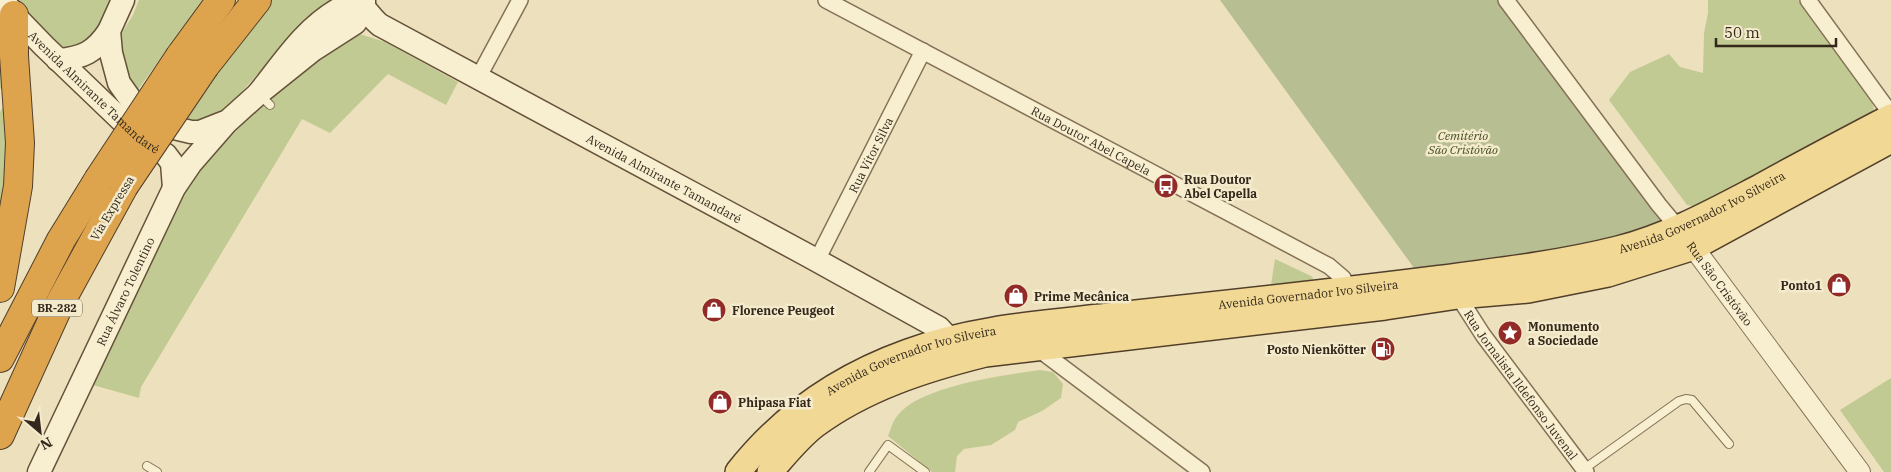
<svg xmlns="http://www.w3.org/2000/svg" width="1891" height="472" font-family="'IBM Plex Serif',serif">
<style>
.green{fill:#c1ca92}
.cemetery{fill:#b7be91}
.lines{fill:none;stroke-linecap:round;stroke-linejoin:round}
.service-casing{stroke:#847157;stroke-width:10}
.minor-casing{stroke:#847157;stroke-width:18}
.tertiary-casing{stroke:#847157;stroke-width:22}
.secondary-casing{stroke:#65523a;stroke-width:25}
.primary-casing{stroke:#513f2b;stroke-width:28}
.motorway-casing{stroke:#513f2b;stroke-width:30}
.service{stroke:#f8eed0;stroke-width:8}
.minor{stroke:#f8eed0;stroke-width:15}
.tertiary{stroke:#f8eed0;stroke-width:20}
.secondary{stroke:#f8eed0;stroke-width:22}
.primary{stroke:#f1d894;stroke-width:25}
.motorway{stroke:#dda34d;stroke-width:28}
.motorway-bridge-casing{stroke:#513f2b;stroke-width:30;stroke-linecap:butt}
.motorway-bridge{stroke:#dda34d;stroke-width:28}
.labels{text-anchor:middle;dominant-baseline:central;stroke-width:5;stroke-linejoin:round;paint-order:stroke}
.shield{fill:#f4eacc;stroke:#6d6250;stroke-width:1}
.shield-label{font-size:11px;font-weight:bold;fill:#33281b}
.street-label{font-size:12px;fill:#33281b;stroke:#f4eacc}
.park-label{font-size:12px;font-style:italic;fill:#424f22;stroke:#f4eacc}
.poi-label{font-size:12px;font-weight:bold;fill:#33281b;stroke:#f4eacc;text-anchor:start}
</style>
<rect width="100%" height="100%" fill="#ede0bd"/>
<!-- green -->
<g class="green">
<polygon points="18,0 117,0 95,40 66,53 24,11"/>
<polygon points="139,0 203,0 137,91 127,83 118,39 133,15"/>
<polygon points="272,0 336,0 285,43 222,114 206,124 179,124"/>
<polygon points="1708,0 1798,0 1872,102 1874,109 1870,116 1697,207 1687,205 1609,100 1630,72 1669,54 1680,67 1703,73 1704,33 1708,13"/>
<polygon points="360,34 385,42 458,82 446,105 388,74 330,133 302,119 141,387 139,398 93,385 187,182 229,133 335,44"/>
<polygon points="0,41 14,96 6,205 0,225 0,112 10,96 0,88"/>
<polygon points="1275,259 1311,276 1313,278 1312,281 1309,283 1271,285"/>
<path d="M 1040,370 L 1053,372 L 1063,384 L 1061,398 L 1042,411 L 1018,422 L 1015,430 L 991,445 L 964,449 L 957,456 L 955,472 L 932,472 L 888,436 C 891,429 893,420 898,415 C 920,386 1005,375 1040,370 Z"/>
<polygon points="1891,378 1891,472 1884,472 1840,410"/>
</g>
<!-- cemetery -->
<polygon class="cemetery" points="1220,0 1500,0 1663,221 1611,237 1555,249 1414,268"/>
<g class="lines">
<defs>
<g id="service">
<polyline points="260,95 270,105"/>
<polyline points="147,466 157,472"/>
<polyline points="1584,469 1679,401 1686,399 1692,400 1729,444"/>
<polyline points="869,472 888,445 925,472"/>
</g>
<g id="minor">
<path id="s1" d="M 826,0 L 1329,266 L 1343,278 L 1348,290"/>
<polyline points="1506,0 1659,205 1679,229"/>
<polyline points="1808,0 1891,114"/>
<polyline points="478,78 520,0"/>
<path id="s2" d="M 817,260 L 923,51"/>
<path id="s3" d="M 1458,296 L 1483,335 L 1586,472"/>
<polyline points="1037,348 1202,472"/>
</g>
<g id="tertiary">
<path id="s4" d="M 1685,236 L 1860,472"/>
</g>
<g id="secondary">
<path id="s5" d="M 3,0 L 14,15 L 44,46 L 140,138 L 166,155 L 172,163 L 174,188"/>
<polyline points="123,0 109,31 111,53 119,83 131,100 170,127 191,132 200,132 228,121 258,94 313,50 355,23 364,9 364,0"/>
<path d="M 58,60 C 83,58 95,52 109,31"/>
<path id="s6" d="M 258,94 C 283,63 304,29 339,9 C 344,6 348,3 354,3 C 365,4 371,19 380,25 L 807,255 L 939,328 L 950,340"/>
<path id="s7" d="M 39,472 L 174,188 L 191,163 L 225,124"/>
</g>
<g id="primary">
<path id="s8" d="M 738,472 C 782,416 841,376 908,352 C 977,326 1054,323 1127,314 C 1230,303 1332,292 1435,279 C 1496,271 1558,264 1618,249 C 1669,236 1714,211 1760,187 C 1803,163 1847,140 1891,117"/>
<path d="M 770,472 C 784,456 798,438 815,425 C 865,388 925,369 985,354 L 1385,307 L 1458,296 L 1528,290 L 1608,274 L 1694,247 L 1891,140"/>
</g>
<g id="motorway">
<polyline points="180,56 221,0"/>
<polyline points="205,66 257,0"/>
<polyline points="0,288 18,186 20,143 14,56 14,15"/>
<polyline points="0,358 61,240 98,180"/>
<polyline points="0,435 60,303 124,186"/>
</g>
</defs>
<!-- service casing -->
<use href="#service" class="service-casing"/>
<!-- minor casing -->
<use href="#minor" class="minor-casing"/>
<!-- tertiary casing -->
<use href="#tertiary" class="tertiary-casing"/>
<!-- secondary casing -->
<use href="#secondary" class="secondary-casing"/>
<!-- primary casing -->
<use href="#primary" class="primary-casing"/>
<!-- motorway casing -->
<use href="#motorway" class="motorway-casing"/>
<!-- service -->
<use href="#service" class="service"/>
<!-- minor -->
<use href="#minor" class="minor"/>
<!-- tertiary -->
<use href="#tertiary" class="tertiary"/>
<!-- secondary -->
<use href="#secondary" class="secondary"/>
<!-- primary -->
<use href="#primary" class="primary"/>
<!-- motorway -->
<use href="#motorway" class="motorway"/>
<defs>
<g id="motorway-bridge">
<polyline points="98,180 180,56"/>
<polyline points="124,186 205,66"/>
</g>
</defs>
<!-- motorway-bridge casing -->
<use href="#motorway-bridge" class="motorway-bridge-casing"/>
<!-- motorway-bridge -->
<use href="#motorway-bridge" class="motorway-bridge"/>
</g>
<!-- icons -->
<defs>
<symbol id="bus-disc" viewBox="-11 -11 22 22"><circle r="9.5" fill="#922b28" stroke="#f4eacc"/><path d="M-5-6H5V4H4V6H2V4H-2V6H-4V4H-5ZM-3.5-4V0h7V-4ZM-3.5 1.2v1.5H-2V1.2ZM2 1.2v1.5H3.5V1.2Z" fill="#fff"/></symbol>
<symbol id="shop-disc" viewBox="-11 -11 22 22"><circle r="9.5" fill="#922b28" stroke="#f4eacc"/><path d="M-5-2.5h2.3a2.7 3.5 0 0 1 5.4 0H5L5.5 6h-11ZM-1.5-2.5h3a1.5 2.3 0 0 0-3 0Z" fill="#fff"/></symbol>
<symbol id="sight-disc" viewBox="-11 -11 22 22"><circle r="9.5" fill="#922b28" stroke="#f4eacc"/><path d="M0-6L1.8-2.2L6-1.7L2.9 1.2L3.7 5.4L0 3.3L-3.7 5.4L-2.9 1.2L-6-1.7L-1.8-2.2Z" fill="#fff"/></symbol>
<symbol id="fuel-disc" viewBox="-11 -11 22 22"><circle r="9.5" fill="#922b28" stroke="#f4eacc"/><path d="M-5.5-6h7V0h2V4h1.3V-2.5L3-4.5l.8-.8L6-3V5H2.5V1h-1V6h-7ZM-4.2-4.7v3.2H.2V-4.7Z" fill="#fff"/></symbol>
</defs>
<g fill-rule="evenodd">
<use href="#bus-disc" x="1152" y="172" width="28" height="28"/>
<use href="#shop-disc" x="1825" y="271" width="28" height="28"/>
<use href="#shop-disc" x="1002" y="282" width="28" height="28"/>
<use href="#shop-disc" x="700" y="296" width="28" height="28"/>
<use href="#sight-disc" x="1496" y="319" width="28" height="28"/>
<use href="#fuel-disc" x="1369" y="335" width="28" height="28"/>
<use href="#shop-disc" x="706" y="388" width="28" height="28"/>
</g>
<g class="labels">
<!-- shield labels -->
<rect class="shield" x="32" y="299.5" width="50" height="17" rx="4"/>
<g class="shield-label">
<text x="57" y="308">BR-282</text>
</g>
<!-- street labels -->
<g class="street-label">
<text stroke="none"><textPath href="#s5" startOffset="130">Avenida Almirante Tamandaré</textPath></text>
<text stroke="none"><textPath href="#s1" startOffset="300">Rua Doutor Abel Capela</textPath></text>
<text stroke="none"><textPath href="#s2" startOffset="118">Rua Vítor Silva</textPath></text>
<text stroke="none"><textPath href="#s6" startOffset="492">Avenida Almirante Tamandaré</textPath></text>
<text transform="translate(112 208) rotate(-59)">Via Expressa</text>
<text stroke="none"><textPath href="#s8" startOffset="1021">Avenida Governador Ivo Silveira</textPath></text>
<text stroke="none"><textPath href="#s4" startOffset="59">Rua São Cristóvão</textPath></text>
<text stroke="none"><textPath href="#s7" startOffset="200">Rua Álvaro Tolentino</textPath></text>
<text stroke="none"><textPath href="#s8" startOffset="616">Avenida Governador Ivo Silveira</textPath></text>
<text stroke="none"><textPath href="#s8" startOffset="211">Avenida Governador Ivo Silveira</textPath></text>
<text stroke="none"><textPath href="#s3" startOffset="109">Rua Jornalista Ildefonso Juvenal</textPath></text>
</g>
<!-- park labels -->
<g class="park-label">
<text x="1463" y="135">Cemitério<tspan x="1463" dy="14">São Cristóvão</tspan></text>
</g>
<!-- poi labels -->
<g class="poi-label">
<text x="1184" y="179">Rua Doutor<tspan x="1184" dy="14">Abel Capella</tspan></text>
<text x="1822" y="285" text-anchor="end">Ponto1</text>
<text x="1034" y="296">Prime Mecânica</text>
<text x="732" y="310">Florence Peugeot</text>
<text x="1528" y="326">Monumento<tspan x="1528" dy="14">a Sociedade</tspan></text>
<text x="1366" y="349" text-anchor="end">Posto Nienkötter</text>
<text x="738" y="402">Phipasa Fiat</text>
</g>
</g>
<!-- north arrow -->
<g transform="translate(40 432) rotate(152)" stroke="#f4eacc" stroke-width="4" paint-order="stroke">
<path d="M0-4L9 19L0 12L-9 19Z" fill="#33281b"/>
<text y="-8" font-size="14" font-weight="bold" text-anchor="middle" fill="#33281b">N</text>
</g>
<!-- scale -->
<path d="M1716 38v8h120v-8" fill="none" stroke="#33281b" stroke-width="2.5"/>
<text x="1724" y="38" font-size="15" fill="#33281b" stroke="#f4eacc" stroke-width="4" paint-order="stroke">50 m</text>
</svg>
